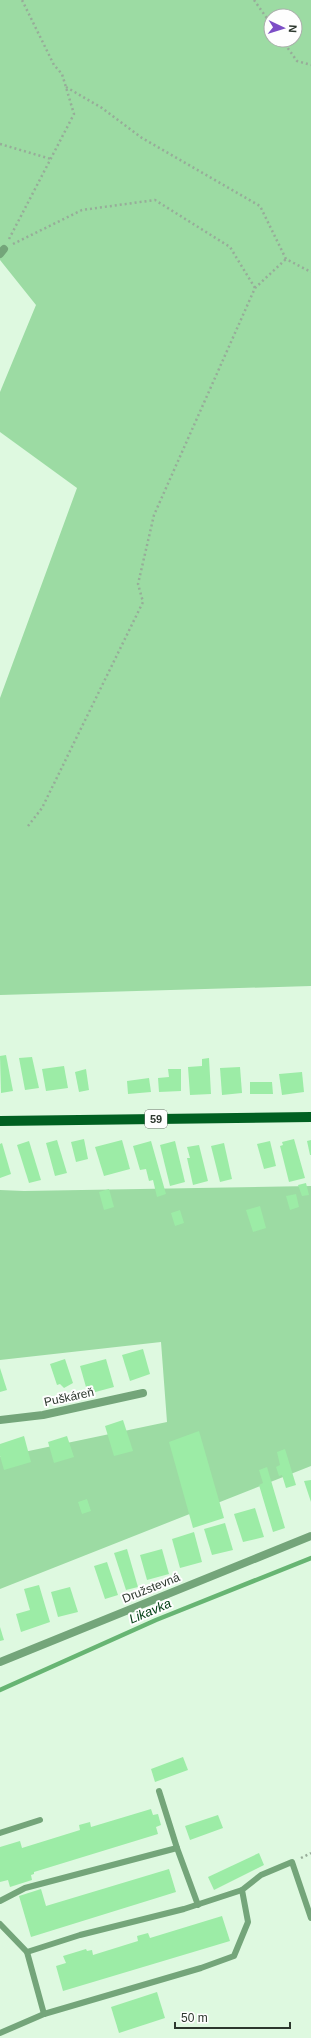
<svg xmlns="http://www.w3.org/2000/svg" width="311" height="2038" font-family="Helvetica,sans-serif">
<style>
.green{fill:#9cdba3;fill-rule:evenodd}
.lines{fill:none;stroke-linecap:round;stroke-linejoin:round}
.stream{stroke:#67b573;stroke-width:4.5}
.building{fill:#9ceca6}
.path{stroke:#97ac99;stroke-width:2.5;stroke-dasharray:2 3;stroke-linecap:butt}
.lane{stroke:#74a57a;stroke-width:6}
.street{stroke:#74a57a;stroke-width:8}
.primary{stroke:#006021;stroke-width:10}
.labels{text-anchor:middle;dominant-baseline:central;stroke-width:4;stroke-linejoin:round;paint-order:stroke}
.shield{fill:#fefefe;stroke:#6c736c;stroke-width:1}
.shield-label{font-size:11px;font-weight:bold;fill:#2d382e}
.street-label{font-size:12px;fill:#2d382e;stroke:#fefefe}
.water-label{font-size:13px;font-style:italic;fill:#034015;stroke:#fefefe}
</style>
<rect width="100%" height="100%" fill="#def9e0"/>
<!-- green -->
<g class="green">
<path d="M 0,0 L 311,0 L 311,986 L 0,995 L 0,698 L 77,488 L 0,432 L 0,392 L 36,305 L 0,260 ZM 271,16 L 295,16 L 295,40 L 271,40 Z"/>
<polygon points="311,1186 311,1466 0,1589 0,1457 167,1422 161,1342 0,1360 0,1190 24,1191"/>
</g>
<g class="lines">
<!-- stream -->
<polyline class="stream" points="0,1690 156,1620 311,1558"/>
</g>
<!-- building -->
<g class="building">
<polygon points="6,1055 13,1091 1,1093 0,1056"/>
<polygon points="32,1057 39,1088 25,1090 19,1058"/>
<polygon points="209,1058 211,1094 190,1095 188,1067 202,1066 202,1059"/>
<polygon points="64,1066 68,1088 46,1091 42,1069"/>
<polygon points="240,1067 242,1093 222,1095 220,1068"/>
<polygon points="86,1069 89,1090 79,1092 75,1072"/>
<polygon points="168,1069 181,1069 181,1091 159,1092 158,1078 169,1077"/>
<polygon points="302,1072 304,1092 282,1095 279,1074"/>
<polygon points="149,1078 151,1092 128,1094 127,1081"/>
<polygon points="250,1082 272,1082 273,1094 250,1094"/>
<polygon points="84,1139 88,1159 76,1162 71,1142"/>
<polygon points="294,1139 305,1178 289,1182 280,1146 283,1145 282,1142"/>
<polygon points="57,1140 67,1173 55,1176 46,1143"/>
<polygon points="122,1140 130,1169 104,1176 95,1147"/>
<polygon points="311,1140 311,1155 310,1155 307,1141"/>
<polygon points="29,1141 41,1180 29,1183 17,1145"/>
<polygon points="151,1141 166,1194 157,1197 153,1180 149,1181 146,1169 140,1170 133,1146"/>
<polygon points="175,1141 185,1182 170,1186 160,1145"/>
<polygon points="270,1141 276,1166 264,1169 257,1144"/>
<polygon points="2,1143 11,1174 0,1178 0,1144"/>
<polygon points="224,1143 232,1179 220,1182 211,1146"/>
<polygon points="199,1145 208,1181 193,1185 187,1158 190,1158 187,1147"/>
<polygon points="306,1183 309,1195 302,1196 298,1185"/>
<polygon points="109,1189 114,1207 104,1210 99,1192"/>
<polygon points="296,1194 299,1207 290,1210 286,1196"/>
<polygon points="260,1206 266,1228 253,1232 246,1210"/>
<polygon points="180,1210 184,1223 175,1226 171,1213"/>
<polygon points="143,1349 150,1374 130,1381 122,1355"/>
<polygon points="65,1359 73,1383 64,1388 60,1384 57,1385 50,1364"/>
<polygon points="106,1359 114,1387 88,1394 80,1366"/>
<polygon points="0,1368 7,1390 0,1392"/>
<polygon points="123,1420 133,1451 114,1456 105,1426"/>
<polygon points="199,1431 224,1518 193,1528 169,1442"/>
<polygon points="24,1436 31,1462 4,1470 0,1456 0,1444"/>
<polygon points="67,1436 74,1457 54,1463 48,1442"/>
<polygon points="285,1449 296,1485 286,1488 282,1475 279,1476 276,1467 280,1465 277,1452"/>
<polygon points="267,1467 285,1528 273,1532 259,1485 263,1483 259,1470"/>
<polygon points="311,1480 311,1502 304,1481"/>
<polygon points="87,1499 91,1511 82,1514 78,1502"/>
<polygon points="255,1508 264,1537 243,1542 234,1514"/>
<polygon points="225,1523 233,1550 212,1555 204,1529"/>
<polygon points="194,1532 202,1562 180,1568 172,1539"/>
<polygon points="127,1549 138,1587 126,1590 114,1553"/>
<polygon points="162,1549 169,1574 147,1580 140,1555"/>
<polygon points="107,1562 118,1595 105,1599 94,1566"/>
<polygon points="39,1585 50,1622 21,1632 16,1614 30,1610 24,1589"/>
<polygon points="70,1587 78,1612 58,1617 51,1592"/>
<polygon points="0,1627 4,1640 0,1641"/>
<polygon points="183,1757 188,1770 155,1782 151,1769"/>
<polygon points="151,1809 153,1815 158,1814 161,1825 156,1827 158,1834 34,1872 34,1874 31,1875 32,1880 10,1887 8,1880 0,1882 0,1847 20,1841 22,1848 80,1830 79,1825 90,1822 91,1827"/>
<polygon points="218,1815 223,1828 190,1840 185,1826"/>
<polygon points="259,1853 264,1865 214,1890 208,1877"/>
<polygon points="169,1869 176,1892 31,1937 19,1896 41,1889 46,1906"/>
<polygon points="222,1916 230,1941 63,1991 56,1966 66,1963 63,1956 86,1949 87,1951 92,1950 93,1955 138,1941 137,1936 148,1933 150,1938"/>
<polygon points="157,1992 165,2018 119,2033 111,2007"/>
</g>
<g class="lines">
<!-- path -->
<g class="path">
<polyline points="254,0 271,24"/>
<polyline points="282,40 297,61 311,65"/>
<polyline points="66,87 102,108 142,138 260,206 286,259 311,272"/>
<polyline points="0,144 51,159"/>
<polyline points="9,239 74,114 62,74 54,65 22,0"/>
<polyline points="13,244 82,210 155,200 230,247 255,288"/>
<polyline points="28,826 42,808 143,602 138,584 154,515 255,288 286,259"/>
<polyline points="301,1858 311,1853"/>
</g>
<!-- lane -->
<g class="lane">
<polyline points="159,1791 177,1848"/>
<polyline points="0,1833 40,1820"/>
<polyline points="0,1901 25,1888 177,1848 198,1905"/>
<polyline points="0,1924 27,1952 80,1935 184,1909 242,1890"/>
<polyline points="27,1952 44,2014"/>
<polyline points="0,2033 44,2014 201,1968 234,1956 248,1922 242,1890 261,1875 292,1862 311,1918"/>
</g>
<!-- street -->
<g class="street">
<polyline points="0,254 4,249"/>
<polyline points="0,1420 43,1415 143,1393"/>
<polyline points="0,1662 311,1536"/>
</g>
<!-- primary -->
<polyline class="primary" points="0,1121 311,1117"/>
</g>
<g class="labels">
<!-- shield labels -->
<rect class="shield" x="145" y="1110" width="22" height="18" rx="3"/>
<g class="shield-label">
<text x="156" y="1119">59</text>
</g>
<!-- street labels -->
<g class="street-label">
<text transform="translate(69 1397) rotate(-12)">Puškáreň</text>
<text transform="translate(151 1588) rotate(-22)">Družstevná</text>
</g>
<!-- water labels -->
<g class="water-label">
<text transform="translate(150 1611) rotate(-23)">Likavka</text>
</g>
</g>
<!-- north arrow -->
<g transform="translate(283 28) rotate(94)"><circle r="19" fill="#fefefe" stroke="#aaafab"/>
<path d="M0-3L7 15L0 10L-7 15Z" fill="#7c4ec6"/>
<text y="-6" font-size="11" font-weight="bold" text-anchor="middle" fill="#2d382e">N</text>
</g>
<!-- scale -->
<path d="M175 2022v6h115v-6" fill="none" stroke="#2d382e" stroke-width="2"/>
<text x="181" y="2022" font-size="12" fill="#2d382e" stroke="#fefefe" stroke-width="3" paint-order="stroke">50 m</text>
</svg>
